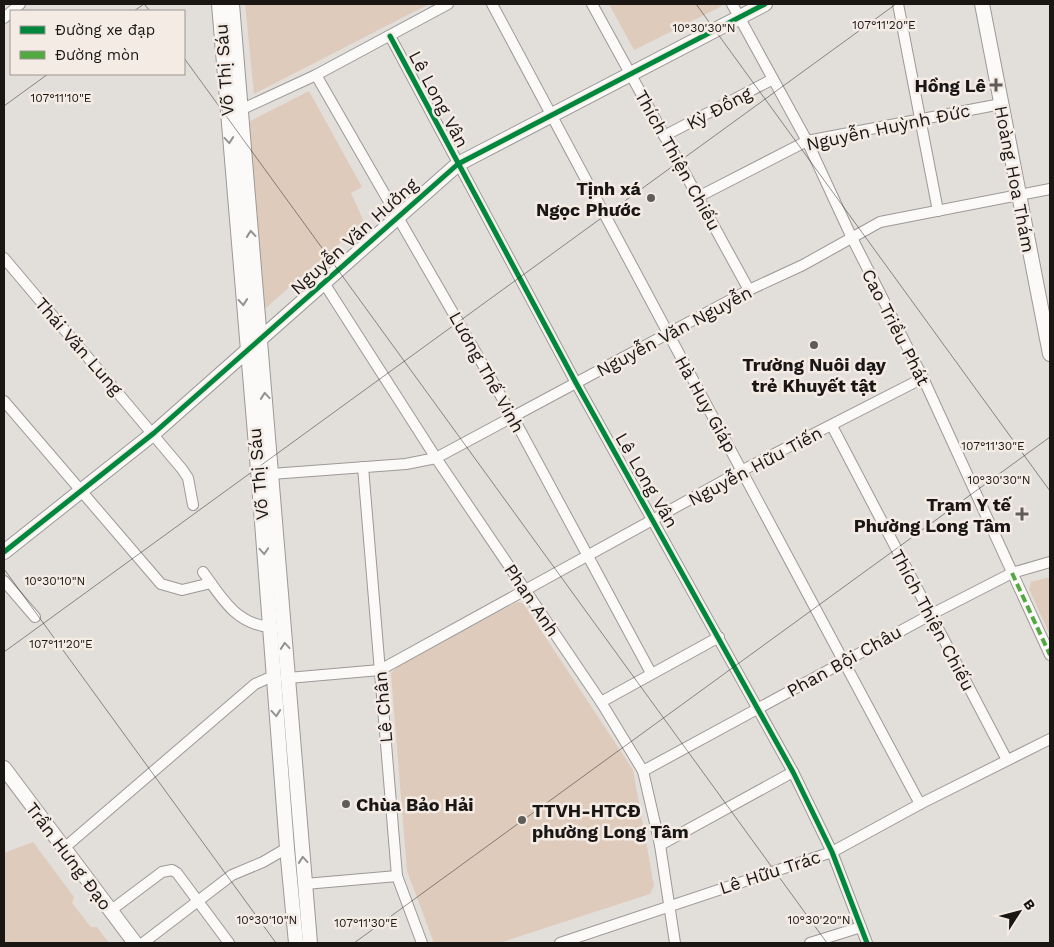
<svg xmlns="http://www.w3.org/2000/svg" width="1054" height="947" font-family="'Work Sans',sans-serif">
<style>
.green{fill:#dfcbbb}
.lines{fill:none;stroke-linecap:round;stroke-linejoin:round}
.street-casing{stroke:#9c9996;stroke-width:12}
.secondary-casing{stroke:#9c9996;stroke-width:16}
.street{stroke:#fbfaf9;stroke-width:10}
.secondary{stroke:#fbfaf9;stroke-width:14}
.quiet{stroke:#52a942;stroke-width:4;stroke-dasharray:8 4;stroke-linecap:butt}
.cycleway-casing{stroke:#f3ebe4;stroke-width:8}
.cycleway{stroke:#00873e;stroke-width:5}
.oneway{stroke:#959392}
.ticks{fill:none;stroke:#191614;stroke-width:1;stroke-opacity:0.45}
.poi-dot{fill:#5f5c59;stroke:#f3ebe4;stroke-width:2}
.labels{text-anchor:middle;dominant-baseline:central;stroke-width:5;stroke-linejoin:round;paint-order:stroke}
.street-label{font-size:18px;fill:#191614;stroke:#f3ebe4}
.poi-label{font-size:18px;font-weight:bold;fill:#191614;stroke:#f3ebe4;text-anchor:end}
.ticks-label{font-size:12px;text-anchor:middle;fill:#191614;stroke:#f3ebe4;stroke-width:5;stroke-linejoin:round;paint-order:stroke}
</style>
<rect width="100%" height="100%" fill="#e2deda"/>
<!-- green -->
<g class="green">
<polygon points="245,4 429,4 254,94"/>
<polygon points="609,4 721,4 722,6 634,50"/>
<polygon points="309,91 362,187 351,193 364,222 260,313 250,121"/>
<polygon points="1050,577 1050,635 1029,589 1031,582"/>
<polygon points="517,602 523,603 633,770 654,886 650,894 499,943 434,943 407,871 391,674 396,667"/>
<polygon points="33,842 74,897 72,903 91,927 97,927 109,943 4,943 4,853"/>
</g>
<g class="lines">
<defs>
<g id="street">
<polyline points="492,4 920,804"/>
<polyline points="592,4 749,290"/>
<polyline points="732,4 807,141 851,236 923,378 1050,655"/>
<polyline points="898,4 938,211"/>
<polyline points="4,18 20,4"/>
<polyline points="390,36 576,383 793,772 832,852 867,943"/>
<polyline points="316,75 513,417 651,673"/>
<polyline points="236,112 316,75 448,4"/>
<polyline points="664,136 773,79"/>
<polyline points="698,197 807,141 1001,104"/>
<polyline points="4,258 182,469 188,478 193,505"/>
<polyline points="324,283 436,458 601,702 643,771 660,845 675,943"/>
<polyline points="4,401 161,584 182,590 211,583"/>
<polyline points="832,426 1007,760"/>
<polyline points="363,467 397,876 422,943"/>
<polyline points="271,474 406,464 436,458 749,290 803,265 880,222 1050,189"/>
<path d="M 203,572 C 222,598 235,623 269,627"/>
<polyline points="4,581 35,617"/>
<polyline points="288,678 380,670 743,470 923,378"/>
<polyline points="601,702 719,637"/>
<polyline points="643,771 930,615 1012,573 1050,562"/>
<polyline points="660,845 793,772"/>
<polyline points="63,849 255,684 273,676"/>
<polyline points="305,884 397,876"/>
<polyline points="110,911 162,872 172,870 177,873 229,943"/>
<polyline points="143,943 232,875 263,862 287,848"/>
<polyline points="560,943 832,852 920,804 1050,739"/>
<polyline points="810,943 861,927"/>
</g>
<g id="secondary">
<polyline points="219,4 258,470 287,848 296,943"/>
<polyline points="232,4 310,943"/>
<polyline points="982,4 1050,354"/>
<polyline points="4,552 154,433 458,164 765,4"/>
<polyline points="4,768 135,943"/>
</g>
</defs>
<!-- street casing -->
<use href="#street" class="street-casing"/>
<!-- secondary casing -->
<use href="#secondary" class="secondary-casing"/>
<!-- street -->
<use href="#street" class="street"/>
<!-- secondary -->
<use href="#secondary" class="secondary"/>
<!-- quiet -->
<polyline class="quiet" points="1012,573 1050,655"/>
<defs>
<g id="cycleway">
<polyline points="390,36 576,383 793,772 832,852 867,943"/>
<polyline points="4,552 154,433 458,164 765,4"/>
</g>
</defs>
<!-- cycleway casing -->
<use href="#cycleway" class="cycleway-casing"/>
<!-- cycleway -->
<use href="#cycleway" class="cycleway"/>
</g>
<!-- one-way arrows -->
<defs><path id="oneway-chevron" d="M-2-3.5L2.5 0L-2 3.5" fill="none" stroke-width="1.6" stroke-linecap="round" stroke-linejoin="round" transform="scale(1.25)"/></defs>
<g class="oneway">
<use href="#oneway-chevron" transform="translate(229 140) rotate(85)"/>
<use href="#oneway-chevron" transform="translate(251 234) rotate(-95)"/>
<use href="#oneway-chevron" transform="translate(243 302) rotate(85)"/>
<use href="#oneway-chevron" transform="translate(265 396) rotate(-95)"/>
<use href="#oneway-chevron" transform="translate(264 551) rotate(86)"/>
<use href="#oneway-chevron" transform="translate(285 646) rotate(-95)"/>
<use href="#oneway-chevron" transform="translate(276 713) rotate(85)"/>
<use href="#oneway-chevron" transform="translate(303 860) rotate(-95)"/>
</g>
<!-- ticks -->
<path class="ticks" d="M 144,4 L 150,11M 696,4 L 1050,491M 134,11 L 144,4M 184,58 L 827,943M 4,106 L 48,74M 4,569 L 276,943M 4,652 L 896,4M 354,943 L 1050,437"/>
<!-- markers -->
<g class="poi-dot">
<path d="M993.5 77.5h5v5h5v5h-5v5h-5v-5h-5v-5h5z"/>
<circle cx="651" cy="198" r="5"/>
<circle cx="814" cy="345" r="5"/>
<path d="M1019.5 506.5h5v5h5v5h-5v5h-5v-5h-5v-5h5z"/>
<circle cx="346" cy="804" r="5"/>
<circle cx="522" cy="820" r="5"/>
</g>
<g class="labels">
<!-- street labels -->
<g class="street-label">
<text transform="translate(224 70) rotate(-94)">Võ Thị Sáu</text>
<text transform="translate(439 99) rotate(62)">Lê Long Vân</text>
<text transform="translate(719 108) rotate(-28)">Kỳ Đồng</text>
<text transform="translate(888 127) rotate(-12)">Nguyễn Huỳnh Đức</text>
<text transform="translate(678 160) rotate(61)">Thích Thiện Chiếu</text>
<text transform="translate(1015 179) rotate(79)">Hoàng Hoa Thám</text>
<text transform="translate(354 236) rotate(-42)">Nguyễn Văn Hưởng</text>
<text transform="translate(896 327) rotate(63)">Cao Triều Phát</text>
<text transform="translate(674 331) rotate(-28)">Nguyễn Văn Nguyễn</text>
<text transform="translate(79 346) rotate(49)">Thái Văn Lung</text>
<text transform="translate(487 372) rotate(61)">Lương Thế Vinh</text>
<text transform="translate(706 404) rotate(61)">Hà Huy Giáp</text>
<text transform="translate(755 466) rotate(-28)">Nguyễn Hữu Tiến</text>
<text transform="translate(258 474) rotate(-95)">Võ Thị Sáu</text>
<text transform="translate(647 480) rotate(60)">Lê Long Vân</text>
<text transform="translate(532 600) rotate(56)">Phan Anh</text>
<text transform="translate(933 620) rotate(62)">Thích Thiện Chiếu</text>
<text transform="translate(844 661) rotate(-29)">Phan Bội Châu</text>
<text transform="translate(383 707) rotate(-95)">Lê Chân</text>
<text transform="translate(69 856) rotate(53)">Trần Hưng Đạo</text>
<text transform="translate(770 872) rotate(-18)">Lê Hữu Trác</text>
</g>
<!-- poi labels -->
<g class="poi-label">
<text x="986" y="85">Hồng Lê</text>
<text x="641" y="188">Tịnh xá<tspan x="641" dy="21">Ngọc Phước</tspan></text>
<text x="814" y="364" text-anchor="middle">Trường Nuôi dạy<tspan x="814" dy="21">trẻ Khuyết tật</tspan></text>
<text x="1011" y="504">Trạm Y tế<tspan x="1011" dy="21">Phường Long Tâm</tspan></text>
<text x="356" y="804" text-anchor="start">Chùa Bảo Hải</text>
<text x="532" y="810" text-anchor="start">TTVH-HTCĐ<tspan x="532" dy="21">phường Long Tâm</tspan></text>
</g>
</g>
<g class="ticks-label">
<text x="884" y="29">107°11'20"E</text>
<text x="704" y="32">10°30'30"N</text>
<text x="61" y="102">107°11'10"E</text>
<text x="993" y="450">107°11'30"E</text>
<text x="999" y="484">10°30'30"N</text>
<text x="55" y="585">10°30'10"N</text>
<text x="61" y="648">107°11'20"E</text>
<text x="267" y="924">10°30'10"N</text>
<text x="819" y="924">10°30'20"N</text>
<text x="366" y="927">107°11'30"E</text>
</g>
<!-- border -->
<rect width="1054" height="947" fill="none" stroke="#191614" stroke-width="10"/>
<!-- legend -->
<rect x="10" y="10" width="175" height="65" fill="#f3ebe4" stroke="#9c9691"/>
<rect x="20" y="26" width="25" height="8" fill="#00873e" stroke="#9c9691"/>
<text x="55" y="35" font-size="15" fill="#191614">Đường xe đạp</text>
<rect x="20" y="51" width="25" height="8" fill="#52a942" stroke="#9c9691"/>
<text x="55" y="60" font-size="15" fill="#191614">Đường mòn</text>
<!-- north arrow -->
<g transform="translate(1019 912) rotate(54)" stroke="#f3ebe4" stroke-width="4" paint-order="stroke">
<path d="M0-4L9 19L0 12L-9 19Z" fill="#191614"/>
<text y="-8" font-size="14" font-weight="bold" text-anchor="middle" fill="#191614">B</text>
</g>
</svg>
